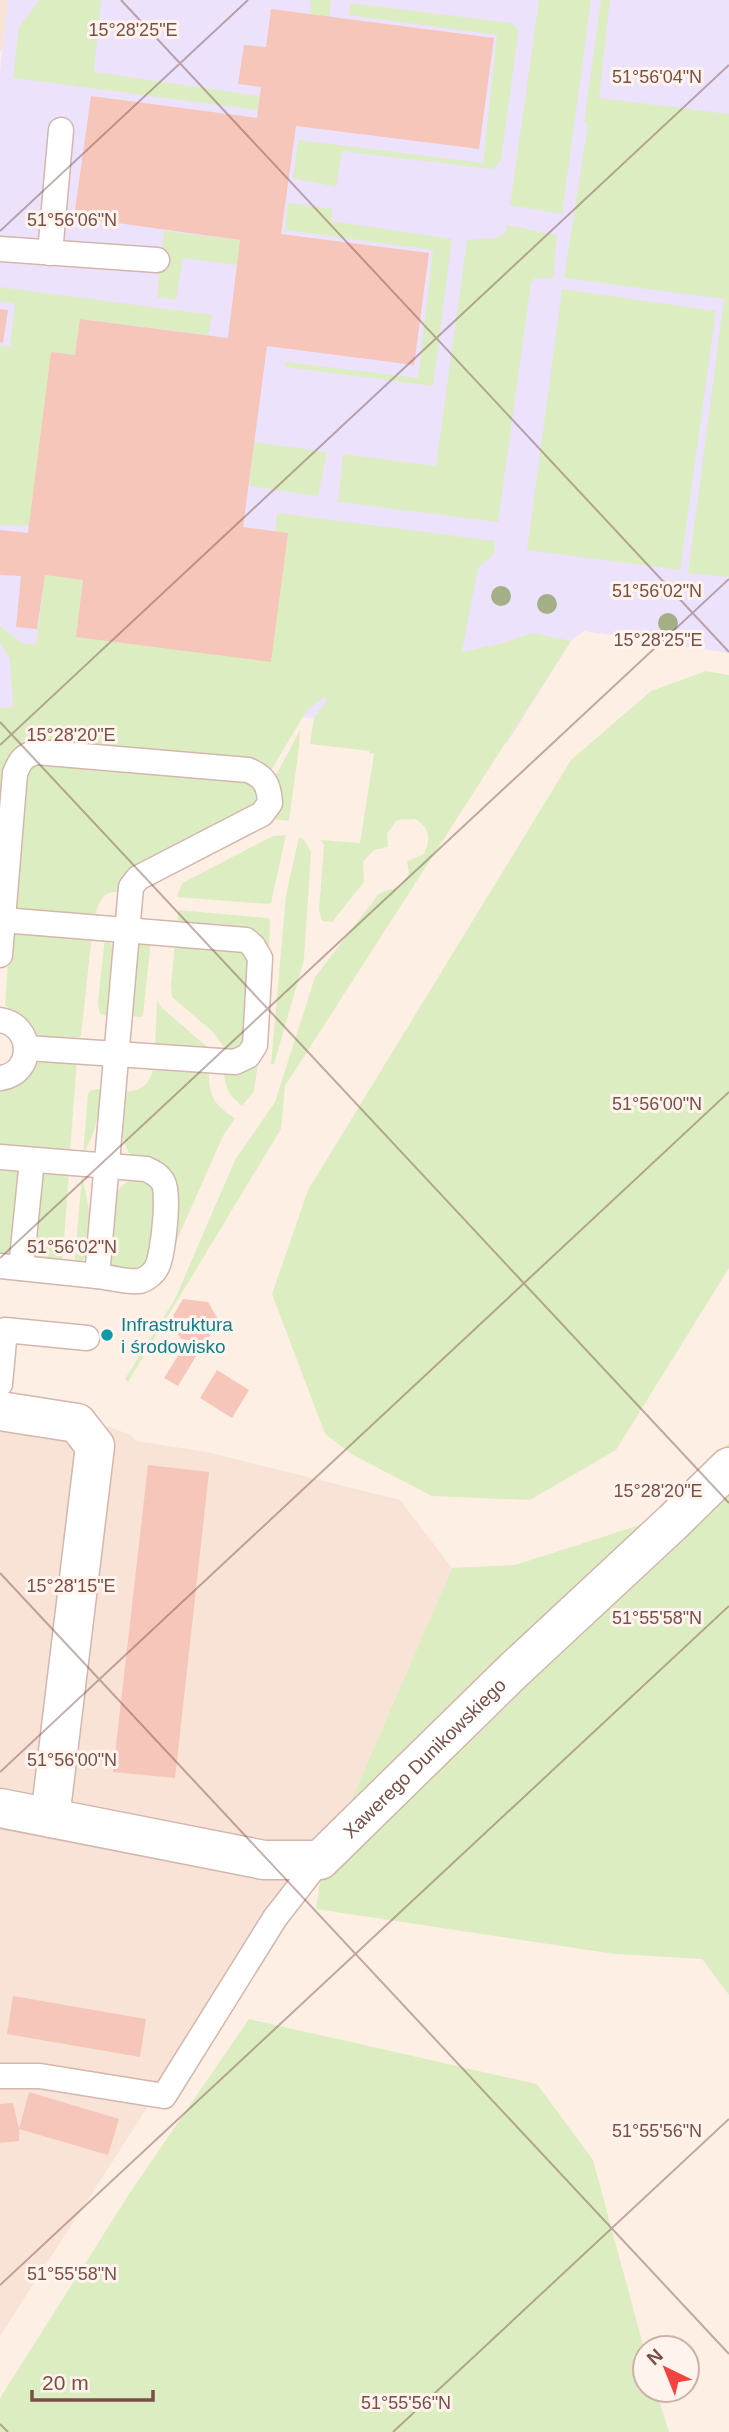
<svg xmlns="http://www.w3.org/2000/svg" width="729" height="2432" font-family="Helvetica,sans-serif">
<style>
.residential{fill:#f9e2d6}
.education{fill:#ece2fb}
.green{fill:#ddedc2}
.building{fill:#f6c6ba}
.lines{fill:none;stroke-linecap:round;stroke-linejoin:round}
.service-casing{stroke:#d4b6ad;stroke-width:27}
.minor-casing{stroke:#d4b6ad;stroke-width:41}
.service{stroke:#fff;stroke-width:24}
.minor{stroke:#fff;stroke-width:38}
.tree{fill:#a4af88}
.ticks{fill:none;stroke:#7a4f47;stroke-width:2;stroke-opacity:0.45}
.culture-dot{fill:#0f9aa8;stroke:#fff4ed;stroke-width:2.5}
.labels{text-anchor:middle;dominant-baseline:central;stroke-width:6;stroke-linejoin:round;paint-order:stroke}
.culture-label{font-size:19px;fill:#0d838f;stroke:#fff4ed;text-anchor:start}
.street-label{font-size:19px;fill:#7a4f47;stroke:#fff4ed}
.ticks-label{font-size:18px;text-anchor:middle;fill:#7a4f47;stroke:#fff4ed;stroke-width:6;stroke-linejoin:round;paint-order:stroke}
</style>
<rect width="100%" height="100%" fill="#feefe5"/>
<!-- residential -->
<g class="residential">
<polygon points="0,0 8,0 2,51 0,51"/>
<polygon points="0,1388 131,1435 136,1441 207,1452 400,1500 452,1568 346,1812 328,1827 0,2336"/>
</g>
<!-- education -->
<polygon class="education" points="8,0 729,0 729,653 584,631 571,641 507,743 302,717 0,708 0,71"/>
<!-- green -->
<g class="green">
<polygon points="39,0 101,0 94,72 260,96 258,110 13,78 19,27"/>
<polygon points="311,0 331,0 329,17 310,15"/>
<polygon points="539,0 591,0 562,214 510,205"/>
<polygon points="601,0 610,0 599,98 729,114 729,577 688,573 724,299 564,278 588,124 584,122"/>
<polygon points="350,3 512,23 518,30 518,34 501,160 495,168 491,169 342,151 336,187 293,178 298,140 483,163 497,35 349,15"/>
<polygon points="288,203 333,209 331,221 452,239 433,386 285,367 286,362 418,378 433,250 285,230"/>
<polygon points="507,225 557,235 553,278 535,278 531,283 498,522 338,502 343,454 436,466 467,240 496,238 506,232"/>
<polygon points="164,231 240,240 237,265 183,258 176,300 157,297"/>
<polygon points="0,287 212,315 208,335 80,319 75,355 30,526 0,525 0,346 24,348 10,346 15,304 0,301"/>
<polygon points="562,289 716,311 680,570 527,550"/>
<polygon points="254,442 327,452 318,496 249,486"/>
<path d="M 277,513 L 495,541 L 494,554 L 478,568 L 462,652 L 503,643 L 533,633 L 571,641 L 285,1086 L 281,1129 L 128,1382 L 125,1379 L 175,1299 L 235,1160 L 275,1102 L 315,977 L 378,895 C 391,885 394,896 409,874 L 407,861 L 424,854 C 431,839 430,829 416,819 L 397,820 L 387,834 L 388,847 L 374,850 L 363,862 L 364,882 L 332,922 L 322,921 L 319,910 L 324,845 L 320,840 L 360,843 L 374,754 L 369,753 L 369,751 L 310,744 L 314,718 L 327,701 L 325,697 L 307,710 L 270,772 L 37,742 L 0,834 L 0,708 L 13,707 L 10,659 L 0,643 L 0,626 L 22,643 L 36,645 L 45,575 L 83,580 L 76,637 L 287,533 L 275,531 Z"/>
<polygon points="706,671 729,675 729,1268 616,1450 530,1500 432,1496 353,1455 325,1434 272,1294 308,1190 571,760 651,691"/>
<polygon points="300,730 299,747 289,821 273,819 275,777"/>
<path d="M 31,764 L 250,779 L 261,800 L 252,810 L 123,893 C 105,888 98,901 95,917 L 21,911 L 16,905 L 25,773 Z"/>
<polygon points="286,835 271,903 267,904 177,897 182,883 188,880 273,836"/>
<polygon points="299,837 304,840 311,852 304,960 274,1064 271,1064 286,895"/>
<polygon points="178,910 268,918 270,921 269,953 177,925"/>
<polygon points="23,930 92,934 81,1036 74,1041 46,1039 37,1035 5,1005 9,948 14,934"/>
<polygon points="105,937 115,949 111,1016 102,1015 99,1012 98,1001"/>
<polygon points="151,940 143,1015 141,1017 128,1016 134,947 139,943"/>
<polygon points="175,944 242,952 248,961 244,1045 224,1055 224,1047 213,1032 172,997 171,985"/>
<polygon points="157,1001 162,1008 205,1045 208,1050 155,1049"/>
<path d="M 260,1049 L 254,1091 L 242,1106 C 230,1096 225,1089 224,1073 Z"/>
<polygon points="44,1056 77,1060 70,1153 0,1147 0,1092"/>
<path d="M 154,1062 L 209,1065 C 208,1092 211,1104 235,1118 L 223,1136 L 168,1260 L 174,1201 C 161,1187 133,1164 126,1147 C 119,1129 120,1109 120,1091 C 143,1093 152,1083 154,1062 Z"/>
<path d="M 96,1089 L 104,1090 C 100,1111 95,1135 83,1154 L 88,1094 L 90,1091 Z"/>
<polygon points="0,1167 19,1170 16,1255 0,1260"/>
<polygon points="44,1172 69,1172 62,1267 36,1262 31,1252 39,1178"/>
<path d="M 82,1176 C 87,1197 96,1235 86,1256 C 84,1261 78,1265 74,1268 Z"/>
<path d="M 134,1178 L 148,1180 L 158,1196 L 151,1261 L 143,1270 L 114,1268 C 103,1255 110,1208 117,1192 C 121,1185 127,1182 134,1178 Z"/>
<polygon points="729,1443 729,1995 702,1959 615,1954 316,1909 328,1827 346,1812 452,1568 515,1565 643,1524"/>
<polygon points="249,2019 537,2084 593,2160 645,2352 645,2390 656,2390 669,2432 0,2432 0,2398 131,2191"/>
</g>
<!-- building -->
<g class="building">
<polygon points="271,9 494,38 479,149 296,126 281,234 429,253 414,365 267,346 243,527 288,533 271,662 76,637 83,580 45,575 37,629 16,627 21,576 0,575 0,530 28,533 51,352 75,355 80,319 228,338 240,240 74,217 91,96 257,118 261,87 238,84 244,45 266,47"/>
<polygon points="0,309 8,310 3,343 0,342"/>
<polygon points="183,1299 208,1302 219,1321 206,1342 181,1339 170,1321"/>
<polygon points="185,1345 198,1353 178,1386 164,1378"/>
<polygon points="217,1370 249,1390 232,1418 200,1398"/>
<polygon points="148,1465 209,1472 175,1778 113,1772"/>
<polygon points="13,1996 146,2019 140,2057 7,2034"/>
<polygon points="29,2092 119,2119 108,2155 19,2129 19,2141 0,2143 0,2104 13,2103 19,2129"/>
</g>
<g class="lines">
<defs>
<g id="service">
<polyline points="0,249 157,260"/>
<polyline points="50,253 61,130"/>
<polyline points="3,920 246,940 253,946 260,958 255,1045 248,1056 235,1062 27,1048"/>
<path d="M 0,955 L 15,773 C 20,761 23,756 36,752 L 248,770 C 265,777 269,785 270,803 L 262,814 L 138,878 L 131,887 L 97,1276 L 0,1266"/>
<path d="M 0,1020 C 34,1025 35,1074 0,1078"/>
<path d="M 0,1157 L 146,1169 C 153,1172 159,1175 163,1182 C 170,1193 163,1255 157,1267 C 154,1273 147,1279 140,1281 C 128,1283 110,1277 97,1276"/>
<polyline points="21,1268 32,1160"/>
<polyline points="0,1384 5,1330 87,1338"/>
<polyline points="0,2076 40,2076 164,2096 275,1918 320,1860"/>
</g>
<g id="minor">
<polyline points="0,1411 77,1423 95,1446 50,1818"/>
<path id="s1" d="M 0,1808 L 264,1860 L 320,1860 L 514,1670 L 673,1522 L 729,1467"/>
</g>
</defs>
<!-- service casing -->
<use href="#service" class="service-casing"/>
<!-- minor casing -->
<use href="#minor" class="minor-casing"/>
<!-- service -->
<use href="#service" class="service"/>
<!-- minor -->
<use href="#minor" class="minor"/>
</g>
<!-- trees -->
<g class="tree">
<circle cx="501" cy="596" r="10"/>
<circle cx="547" cy="604" r="10"/>
<circle cx="668" cy="623" r="10"/>
</g>
<!-- ticks -->
<path class="ticks" d="M 121,0 L 729,652M 0,231 L 248,0M 0,722 L 729,1503M 0,745 L 729,65M 0,1258 L 729,579M 0,1573 L 729,2354M 0,1772 L 729,1092M 0,2285 L 729,1606M 0,2424 L 8,2432M 393,2432 L 729,2119"/>
<!-- markers -->
<circle class="culture-dot" cx="107" cy="1335" r="7"/>
<g class="labels">
<!-- culture labels -->
<g class="culture-label">
<text x="121" y="1324">Infrastruktura<tspan x="121" dy="22">i środowisko</tspan></text>
</g>
<!-- street labels -->
<g class="street-label">
<text stroke="none"><textPath href="#s1" startOffset="471">Xawerego Dunikowskiego</textPath></text>
</g>
</g>
<g class="ticks-label">
<text x="133" y="36">15°28'25"E</text>
<text x="657" y="83">51°56'04"N</text>
<text x="72" y="226">51°56'06"N</text>
<text x="657" y="597">51°56'02"N</text>
<text x="658" y="646">15°28'25"E</text>
<text x="71" y="741">15°28'20"E</text>
<text x="657" y="1110">51°56'00"N</text>
<text x="72" y="1253">51°56'02"N</text>
<text x="658" y="1497">15°28'20"E</text>
<text x="71" y="1592">15°28'15"E</text>
<text x="657" y="1624">51°55'58"N</text>
<text x="72" y="1766">51°56'00"N</text>
<text x="657" y="2137">51°55'56"N</text>
<text x="72" y="2280">51°55'58"N</text>
<text x="406" y="2409">51°55'56"N</text>
</g>
<!-- north arrow -->
<g transform="translate(666 2369) rotate(317)"><circle r="33" fill="#fff4ed" stroke="#cab2ab" stroke-width="2"/>
<path d="M0-5L12 26L0 18L-12 26Z" fill="#f24340"/>
<text y="-10" font-size="19" font-weight="bold" text-anchor="middle" fill="#7a4f47">N</text>
</g>
<!-- scale -->
<path d="M32 2390v10h121v-10" fill="none" stroke="#7a4f47" stroke-width="3.5"/>
<text x="42" y="2390" font-size="21" fill="#7a4f47" stroke="#fff4ed" stroke-width="5" paint-order="stroke">20 m</text>
</svg>
